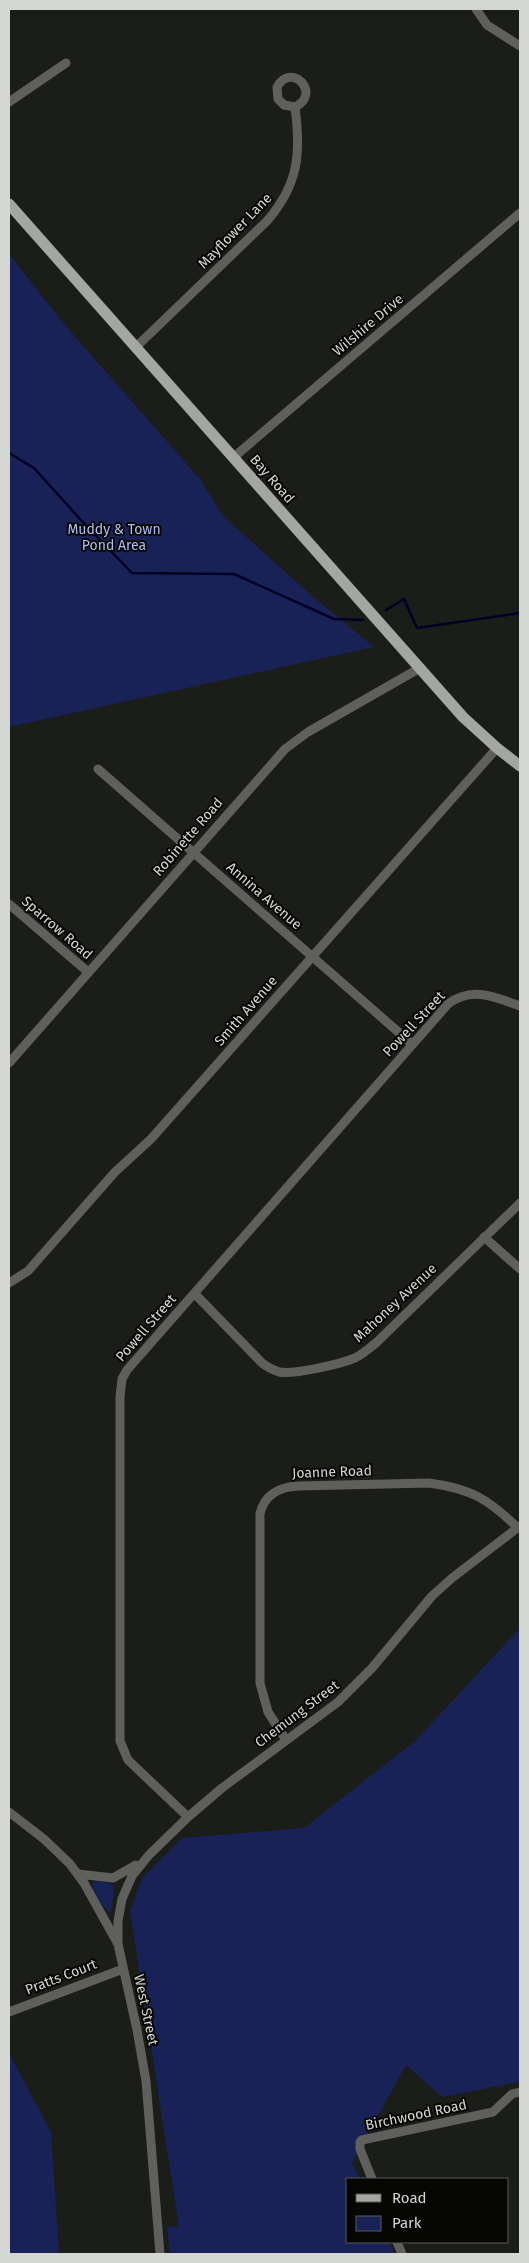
<svg xmlns="http://www.w3.org/2000/svg" width="529" height="2263" font-family="'Fira Sans',sans-serif">
<style>
.green{fill:#192257}
.lines{fill:none;stroke-linecap:round;stroke-linejoin:round}
.stream{stroke:#020026;stroke-width:2.5}
.minor{stroke:#5f605e;stroke-width:9}
.major{stroke:#a3a6a1;stroke-width:11}
.labels{text-anchor:middle;dominant-baseline:central;stroke-width:4;stroke-linejoin:round;paint-order:stroke}
.street-label{font-size:14px;fill:#d5d7d3;stroke:#060705}
.park-label{font-size:14px;fill:#aebef5;stroke:#060705}
</style>
<rect width="100%" height="100%" fill="#1b1d18"/>
<!-- green -->
<g class="green">
<polygon points="9,254 64,324 199,478 224,517 311,595 374,647 9,727"/>
<polygon points="520,1628 520,2082 442,2097 406,2065 352,2163 360,2179 348,2179 348,2242 389,2242 395,2254 170,2254 167,2226 179,2227 130,1911 142,1878 182,1838 304,1828 415,1741"/>
<path d="M 95,1881 L 110,1883 L 114,1888 L 111,1913 C 103,1909 94,1892 92,1883 Z"/>
<polygon points="9,2053 51,2132 59,2254 9,2254"/>
</g>
<g class="lines">
<!-- stream -->
<g class="stream">
<polyline points="9,453 34,468 80,519 132,573 234,574 334,619 363,620"/>
<polyline points="386,610 404,599 417,628 520,613"/>
</g>
<!-- minor -->
<g class="minor">
<polyline points="476,9 487,25 520,46"/>
<polyline points="9,102 66,63"/>
<path d="M 136,347 L 267,221 C 299,184 301,153 295,107 C 322,94 292,61 277,87 L 278,99 L 284,105 L 295,107"/>
<polyline points="234,457 520,213"/>
<polyline points="98,769 412,1044"/>
<polyline points="9,904 88,972"/>
<polyline points="9,1063 285,749 308,732 420,668"/>
<polyline points="484,1237 520,1269"/>
<polyline points="9,1283 28,1271 115,1172 151,1139 497,748"/>
<path d="M 195,1294 L 262,1363 C 267,1367 273,1370 279,1372 C 294,1375 340,1364 355,1358 C 363,1354 370,1348 377,1342 L 520,1203"/>
<path d="M 286,1740 L 268,1712 L 260,1683 L 260,1514 C 264,1495 279,1487 298,1486 L 429,1483 C 472,1489 488,1499 518,1528"/>
<polyline points="9,1812 44,1839 70,1864 84,1883 118,1944 137,2030 146,2081 160,2254"/>
<path d="M 188,1817 L 128,1760 L 120,1741 L 120,1397 L 122,1379 L 127,1370 L 448,1004 C 472,986 495,997 520,1006"/>
<polyline points="78,1874 113,1878 136,1865"/>
<polyline points="118,1944 118,1921 122,1899 132,1876 149,1855 188,1817 222,1788 338,1702 372,1668 432,1596 452,1578 520,1526"/>
<polyline points="9,2012 123,1969"/>
<polyline points="372,2179 360,2149 360,2142 362,2140 493,2112 512,2094 520,2092"/>
<polyline points="397,2242 402,2254"/>
</g>
<!-- major -->
<polyline class="major" points="9,204 463,717 497,748 520,766"/>
</g>
<g class="labels">
<!-- street labels -->
<g class="street-label">
<text transform="translate(235 231) rotate(-46)">Mayflower Lane</text>
<text transform="translate(368 325) rotate(-40)">Wilshire Drive</text>
<text transform="translate(272 479) rotate(49)">Bay Road</text>
<text transform="translate(188 837) rotate(-49)">Robinette Road</text>
<text transform="translate(264 896) rotate(41)">Annina Avenue</text>
<text transform="translate(57 928) rotate(41)">Sparrow Road</text>
<text transform="translate(246 1011) rotate(-49)">Smith Avenue</text>
<text transform="translate(414 1024) rotate(-47)">Powell Street</text>
<text transform="translate(395 1303) rotate(-43)">Mahoney Avenue</text>
<text transform="translate(146 1328) rotate(-49)">Powell Street</text>
<text transform="translate(332 1472) rotate(-2)">Joanne Road</text>
<text transform="translate(297 1714) rotate(-37)">Chemung Street</text>
<text transform="translate(61 1977) rotate(-21)">Pratts Court</text>
<text transform="translate(146 2010) rotate(78)">West Street</text>
<text transform="translate(416 2115) rotate(-12)">Birchwood Road</text>
</g>
<!-- park labels -->
<g class="park-label">
<text x="114" y="529">Muddy &amp; Town<tspan x="114" dy="16">Pond Area</tspan></text>
</g>
</g>
<!-- border -->
<rect width="529" height="2263" fill="none" stroke="#d5d7d3" stroke-width="20"/>
<!-- legend -->
<rect x="346" y="2178" width="162" height="65" fill="#060705" stroke="#595a57"/>
<rect x="356" y="2194" width="25" height="8" fill="#a3a6a1" stroke="#595a57"/>
<text x="392" y="2203" font-size="15" fill="#d5d7d3">Road</text>
<rect x="356" y="2216" width="25" height="15" fill="#192257" stroke="#595a57"/>
<text x="392" y="2228" font-size="15" fill="#d5d7d3">Park</text>
</svg>
